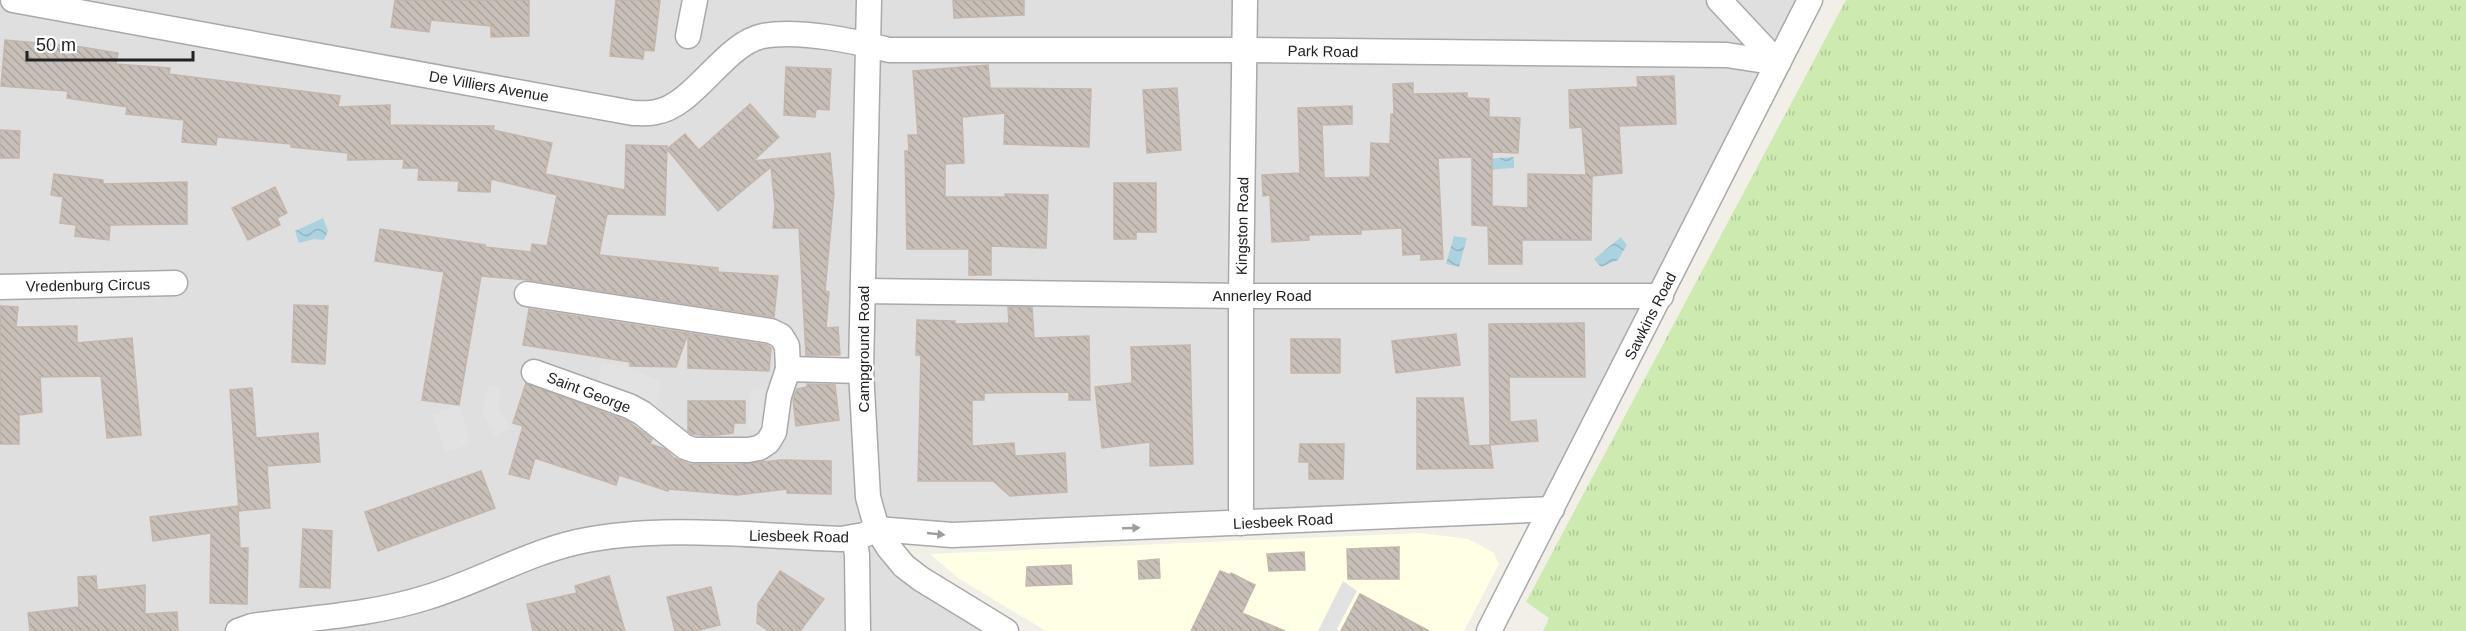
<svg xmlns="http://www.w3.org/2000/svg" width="2466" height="631" font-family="Helvetica,sans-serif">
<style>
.residential{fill:#e0dfdf}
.education{fill:#ffffe5}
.grass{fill:url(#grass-tufts)}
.parking{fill:#e2e2e2}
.water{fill:url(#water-waves)}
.building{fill:url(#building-back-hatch);stroke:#c4b6ab;stroke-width:1.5}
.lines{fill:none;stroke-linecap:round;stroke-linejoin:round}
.minor-casing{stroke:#a9a9a9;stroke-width:27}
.minor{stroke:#fff;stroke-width:24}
.oneway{fill:#9c9c9c}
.labels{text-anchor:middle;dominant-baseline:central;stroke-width:5;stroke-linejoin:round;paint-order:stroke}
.street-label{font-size:15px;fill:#222;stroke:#fff}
</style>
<defs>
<pattern id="grass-tufts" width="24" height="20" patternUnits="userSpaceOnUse" patternTransform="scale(1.5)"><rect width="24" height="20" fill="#cdebb0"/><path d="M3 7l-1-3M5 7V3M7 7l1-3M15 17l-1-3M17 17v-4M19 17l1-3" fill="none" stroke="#b0c997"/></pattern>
<pattern id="water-waves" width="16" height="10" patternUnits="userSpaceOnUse" patternTransform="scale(1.5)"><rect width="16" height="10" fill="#aad3df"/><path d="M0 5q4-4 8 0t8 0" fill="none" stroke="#92b5bf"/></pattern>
<pattern id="building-back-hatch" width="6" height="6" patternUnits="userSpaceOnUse" patternTransform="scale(1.5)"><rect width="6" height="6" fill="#c7bfb8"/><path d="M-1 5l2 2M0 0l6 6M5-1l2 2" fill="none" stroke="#aba49e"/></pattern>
</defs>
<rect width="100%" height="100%" fill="#f2efe9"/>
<!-- residential -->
<polygon class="residential" points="0,0 1810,0 1552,509 902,530 889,548 1006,631 0,631"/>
<!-- education -->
<polygon class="education" points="1421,533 1468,539 1493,552 1499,564 1464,631 1046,631 958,578 930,554"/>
<!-- grass -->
<polygon class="grass" points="1846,0 2466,0 2466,631 1543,631 1549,618 1526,602"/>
<!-- parking -->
<g class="parking">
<polygon points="602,363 625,366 662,382 656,407 597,383"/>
<polygon points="488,385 502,389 498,407 510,428 495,436 482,412"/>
<polygon points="752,388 773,389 768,434 747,429"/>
<polygon points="459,405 471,443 446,452 432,415"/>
<polygon points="1343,581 1357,591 1337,629 1339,631 1318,631"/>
</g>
<!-- water -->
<g class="water">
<polygon points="1514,157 1514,168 1483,170 1483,159"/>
<polygon points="323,218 328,231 324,240 314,239 299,243 295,231"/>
<polygon points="1454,236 1467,238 1459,267 1446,264"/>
<polygon points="1621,237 1627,245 1618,260 1601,267 1594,259"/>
</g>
<!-- building -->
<g class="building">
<polygon points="395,0 529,0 529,36 491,37 491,26 431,20 429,32 391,27"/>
<polygon points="616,0 660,0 654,51 644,50 643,59 610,56"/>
<polygon points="953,0 1024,0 1024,15 954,18"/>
<polygon points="5,40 82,47 118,53 116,64 170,68 169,74 340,96 338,107 390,105 390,125 494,126 493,130 552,143 545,174 625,190 626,145 667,146 665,215 607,214 599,255 718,268 718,272 778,276 774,317 529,280 481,276 459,405 422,400 444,272 375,261 380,229 485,245 485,247 531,252 532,244 547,246 557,195 491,179 490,192 458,191 459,181 418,180 419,168 403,168 404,159 348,160 348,153 291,147 291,144 217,137 216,145 182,142 184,120 126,114 127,107 67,98 68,91 1,86"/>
<polygon points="988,65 990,88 1091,89 1089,147 1004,144 1005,113 962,117 964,163 945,164 945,197 1005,197 1005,194 1048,195 1046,248 991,246 991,275 969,275 969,249 907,249 905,151 909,151 908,135 918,135 913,71"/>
<polygon points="786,67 831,69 829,110 816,109 815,117 784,115"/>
<polygon points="1674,76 1676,124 1619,126 1622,173 1592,176 1591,240 1522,240 1522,264 1489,264 1488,226 1472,225 1472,157 1438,158 1443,259 1421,260 1421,254 1403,255 1402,228 1361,230 1361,234 1309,235 1309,240 1272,242 1270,195 1263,196 1262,175 1300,173 1298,108 1352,106 1352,124 1322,125 1324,178 1370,177 1371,143 1390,144 1391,114 1394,114 1393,84 1413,83 1413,94 1467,93 1467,98 1489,99 1489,117 1520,118 1518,153 1492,152 1492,206 1528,208 1528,174 1586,175 1582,127 1570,128 1569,90 1638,87 1637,77"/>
<polygon points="1177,88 1181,150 1147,153 1143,90"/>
<polygon points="750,104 779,137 753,161 830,153 834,194 825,291 829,292 826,328 838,327 840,355 806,355 799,228 773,228 775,207 771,167 718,211 667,149 685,134 699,150"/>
<polygon points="0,130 20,131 19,158 0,158"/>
<polygon points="54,174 103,180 103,184 187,182 187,224 110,225 109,240 75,236 76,225 60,223 63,197 51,195"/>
<polygon points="1114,183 1156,183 1156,232 1136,232 1136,239 1114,239"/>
<polygon points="275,187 287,213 277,218 280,225 248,240 232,208"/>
<polygon points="294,305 328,306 325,364 292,362"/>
<polygon points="0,306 18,307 16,327 77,326 77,343 132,338 141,435 107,438 101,376 40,377 42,412 19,415 19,444 0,444"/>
<polygon points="1008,307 1032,307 1034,338 1089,336 1090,400 1069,400 1069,392 984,393 984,400 972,400 972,446 1014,443 1015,456 1065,453 1067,492 1010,496 993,481 918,481 921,355 916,355 917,320 955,321 955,324 1009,323"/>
<polygon points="529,309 688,333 676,367 630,366 630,362 523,345"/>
<polygon points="1584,323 1585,377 1509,377 1510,422 1536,420 1538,441 1490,445 1489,324"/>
<polygon points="688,333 767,345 771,348 769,371 688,368"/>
<polygon points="1456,334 1460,365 1396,373 1392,341"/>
<rect x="1291" y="339" width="49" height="34"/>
<polygon points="1190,345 1193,464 1150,466 1150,442 1102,448 1095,387 1132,383 1131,347"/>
<polygon points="526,383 627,421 652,439 650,444 665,449 674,458 689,464 732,465 781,460 831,461 831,494 787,493 787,489 737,495 669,489 668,491 619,475 616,485 535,458 529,479 509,474 523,426 513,423"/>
<polygon points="807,384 835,385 839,420 796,426 793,399 797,389 807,387"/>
<polygon points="252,388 256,438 318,433 320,462 267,466 270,508 239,511 230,390"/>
<polygon points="1417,398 1463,398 1469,446 1490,445 1493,468 1417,469"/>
<polygon points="688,401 745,401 745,423 734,423 733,433 709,436 692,434 688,431"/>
<polygon points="1300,444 1344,444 1343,479 1309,479 1309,462 1299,462"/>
<polygon points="481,471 495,508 378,551 365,512"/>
<polygon points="238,506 240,548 248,548 247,604 210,603 211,533 153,541 150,517"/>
<polygon points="303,529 332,531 330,588 300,587"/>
<polygon points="1399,547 1399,579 1348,579 1347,549"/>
<polygon points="1304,552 1305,570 1269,571 1267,554"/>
<polygon points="1159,559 1160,578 1139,579 1138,561"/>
<polygon points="1071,565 1072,584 1026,586 1027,567"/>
<polygon points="780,571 824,599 800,631 769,631 757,623 758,604"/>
<polygon points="1220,571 1230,575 1231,573 1255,585 1242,613 1285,631 1191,631"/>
<polygon points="96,576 97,590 145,585 145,614 177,612 178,631 30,631 28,613 79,607 78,577"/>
<polygon points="609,576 625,631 533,631 527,604 577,593 575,586"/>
<polygon points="711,587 720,625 695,631 675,631 667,597"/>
<polygon points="1360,594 1429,631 1341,631"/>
</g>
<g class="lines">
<defs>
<g id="minor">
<path d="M 13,0 L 633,113 C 640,113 649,114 656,112 C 694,106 725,43 763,36 C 797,29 855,41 889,50 L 1245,50 L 1727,55 L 1778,63"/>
<polyline points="869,0 861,371 868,497 877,529 889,548 904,566 921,579 1006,631"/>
<polyline points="1719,0 1778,63"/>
<polyline points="688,36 695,0"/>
<polyline points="0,287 175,283"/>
<polyline points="863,291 1241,296 1661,296"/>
<polyline points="527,294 771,331 781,336 787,346 788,369 779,396 774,432 768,442 759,448 748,450 694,450 685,447 642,413 629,406 534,372"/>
<polyline points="788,369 861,371"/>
<polyline points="1241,523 1241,296 1245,0"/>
<polyline points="854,537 857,555 858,631"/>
<path d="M 238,631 L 252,626 C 310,618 372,615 428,597 C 478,582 525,554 577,542 C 661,524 755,536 841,539 L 864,535 L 877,529 L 952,535 L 1552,509"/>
<polyline points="1489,631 1810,0"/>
</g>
</defs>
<!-- minor casing -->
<use href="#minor" class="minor-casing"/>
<!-- minor -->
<use href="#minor" class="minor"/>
</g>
<!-- one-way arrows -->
<defs><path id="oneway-solid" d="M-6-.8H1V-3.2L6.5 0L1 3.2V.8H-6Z" transform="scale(1.5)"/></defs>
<g class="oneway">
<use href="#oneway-solid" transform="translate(1131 528) rotate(-2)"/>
<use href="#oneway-solid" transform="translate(936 534) rotate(6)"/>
</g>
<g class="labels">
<!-- street labels -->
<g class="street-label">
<text transform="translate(1323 51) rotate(1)">Park Road</text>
<text transform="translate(489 86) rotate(10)">De Villiers Avenue</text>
<text transform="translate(1242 226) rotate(-89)">Kingston Road</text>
<text transform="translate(88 285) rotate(-1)">Vredenburg Circus</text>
<text x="1262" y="295">Annerley Road</text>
<text transform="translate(1650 316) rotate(-63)">Sawkins Road</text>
<text transform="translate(863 349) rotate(-90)">Campground Road</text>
<text transform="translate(589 392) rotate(21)">Saint George</text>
<text transform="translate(1283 521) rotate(-3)">Liesbeek Road</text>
<text transform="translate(799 536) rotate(1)">Liesbeek Road</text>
</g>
</g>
<!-- scale -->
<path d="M27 51v9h166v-9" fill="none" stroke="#222222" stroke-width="3"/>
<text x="36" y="51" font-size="18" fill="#222222" stroke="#ffffff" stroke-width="4.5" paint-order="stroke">50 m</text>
</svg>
